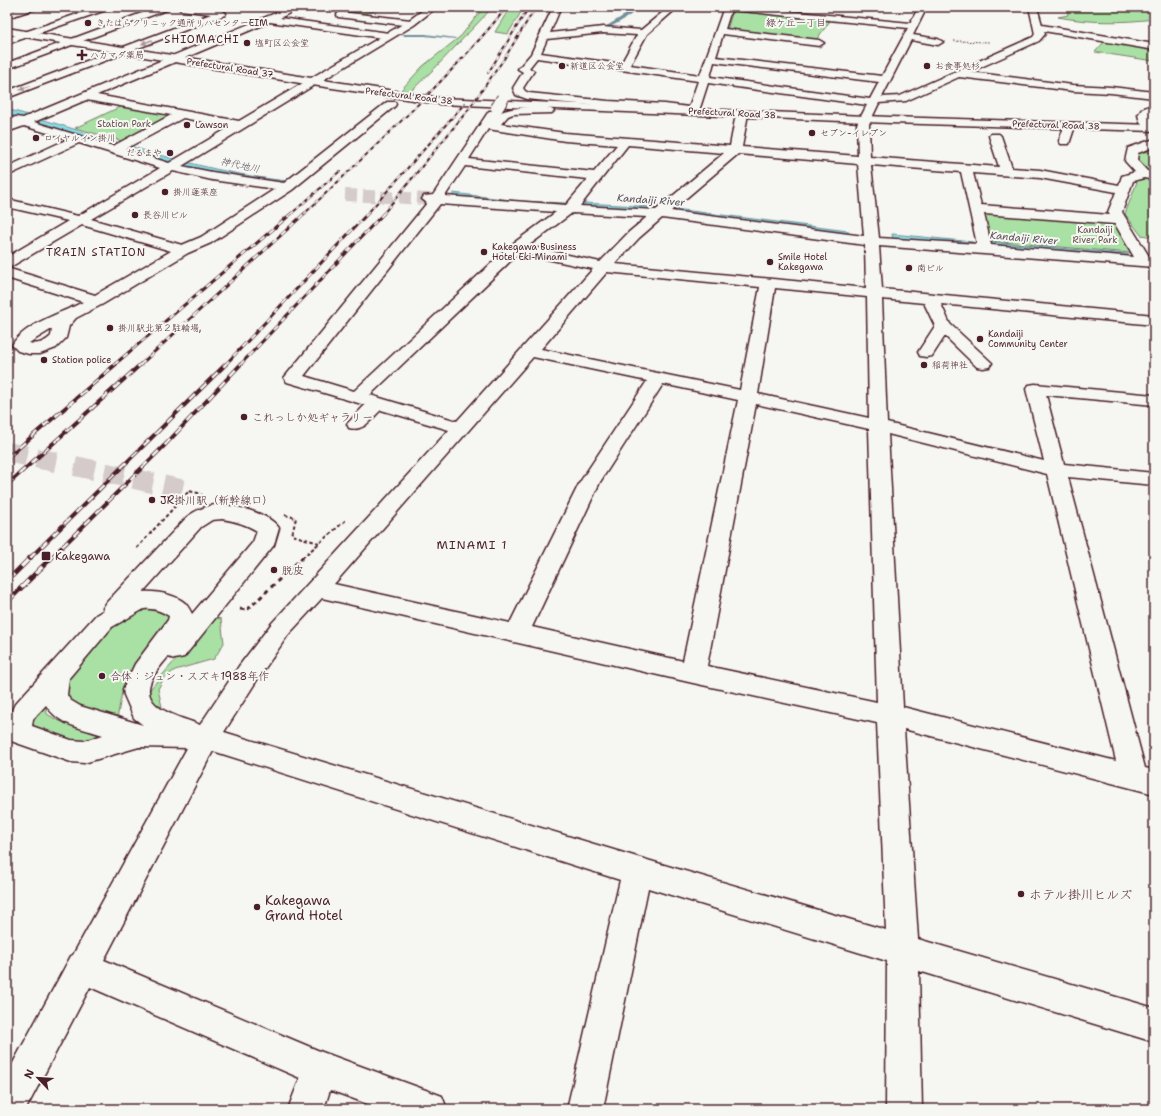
<svg xmlns="http://www.w3.org/2000/svg" width="1161" height="1116" font-family="'Shantell Sans','Klee One',sans-serif">
<style>
.green{fill:#a9e0a4;stroke:#7a8068}
.water{fill:#8bdce2;stroke:#719099}
.lines{fill:none;stroke-linecap:round;stroke-linejoin:round}
.stream{fill:#719099;fill-rule:evenodd}
.minor-tunnel-far1{stroke:#d4cbca;stroke-width:12;stroke-dasharray:12 6;stroke-linecap:butt}
.minor-tunnel{stroke:#d4cbca;stroke-width:20;stroke-dasharray:20 10;stroke-linecap:butt}
.minor-casing{stroke:#4a1f2b;stroke-width:3}
.major-casing{stroke:#4a1f2b;stroke-width:3}
.path-far2{stroke:#4a1f2b;stroke-width:1;stroke-dasharray:1.5 1.5;stroke-linecap:butt}
.path-far1{stroke:#4a1f2b;stroke-width:2;stroke-dasharray:3.5 2.5;stroke-linecap:butt}
.path{stroke:#4a1f2b;stroke-width:3;stroke-dasharray:4.5 3.5;stroke-linecap:butt}
.minor{fill:#f6f6f2;fill-rule:evenodd}
.major{fill:#f6f6f2;fill-rule:evenodd}
.rail-far3-casing{stroke:#4a1f2b;stroke-width:2}
.rail-far2-casing{stroke:#4a1f2b;stroke-width:3}
.rail-far1-casing{stroke:#4a1f2b;stroke-width:4}
.rail-casing{stroke:#4a1f2b;stroke-width:5}
.rail-far3{stroke:#f6f6f2;stroke-width:1.5;stroke-dasharray:4;stroke-linecap:butt}
.rail-far2{stroke:#f6f6f2;stroke-width:2;stroke-dasharray:6;stroke-linecap:butt}
.rail-far1{stroke:#f6f6f2;stroke-width:2.5;stroke-dasharray:8;stroke-linecap:butt}
.rail{stroke:#f6f6f2;stroke-width:3.5;stroke-dasharray:10;stroke-linecap:butt}
.minor-bridge-casing{stroke:#4a1f2b;stroke-width:14;stroke-linecap:butt}
.minor-bridge{stroke:#f6f6f2;stroke-width:12}
.oneway{fill:#a99598}
.poi-dot{fill:#4a1f2b;stroke:#f6f6f2;stroke-width:1.5}
.labels{text-anchor:middle;dominant-baseline:central;stroke-width:4;stroke-linejoin:round;paint-order:stroke}
.far-poi-label{font-size:9px;fill:#4a1f2b;stroke:#f6f6f2;text-anchor:start}
.far-street-label{font-size:9px;fill:#4a1f2b;stroke:#f6f6f2}
.far-park-label{font-size:9px;fill:#624f49;stroke:#f6f6f2}
.far-neighbourhood-label{font-size:10px;fill:#4a1f2b;stroke:#f6f6f2}
.far-water-label{font-size:10px;font-style:italic;fill:#5a4e59;stroke:#f6f6f2}
.far-quarter-label{font-size:11px;letter-spacing:1px;fill:#4a1f2b;stroke:#f6f6f2}
.poi-label{font-size:11px;fill:#4a1f2b;stroke:#f6f6f2;text-anchor:start}
.neighbourhood-label{font-size:12px;letter-spacing:1px;fill:#4a1f2b;stroke:#f6f6f2}
.near-poi-label{font-size:13px;fill:#4a1f2b;stroke:#f6f6f2;text-anchor:start}
</style>
<rect width="100%" height="100%" fill="#f6f6f2"/>
<filter id="ink" filterUnits="userSpaceOnUse"><feTurbulence type="fractalNoise" baseFrequency=".025" numOctaves="2"/><feDisplacementMap in="SourceGraphic" scale="8" xChannelSelector="R" yChannelSelector="G"/><feConvolveMatrix kernelMatrix="1 2 1 2 8 2 1 2 1" color-interpolation-filters="sRGB"/></filter>
<g filter="url(#ink)">
<!-- green -->
<g class="green">
<path d="M 334,7 L 385,7 C 365,16 349,17 328,10 Z"/>
<polygon points="484,7 493,7 436,67 410,92 401,90 423,66 461,36"/>
<polygon points="510,7 524,7 508,34 495,32"/>
<path d="M 1073,7 L 1154,7 L 1154,19 C 1121,23 1090,23 1058,17 L 1068,15 L 1067,9 Z"/>
<polygon points="733,10 737,10 830,21 816,40 727,30"/>
<polygon points="1105,41 1154,49 1154,61 1095,52"/>
<polygon points="122,106 171,115 173,117 126,142 75,128"/>
<polygon points="1132,151 1154,152 1154,175 1143,174"/>
<polygon points="1138,179 1154,179 1154,237 1141,235 1125,214"/>
<polygon points="983,214 1108,221 1116,224 1131,253 990,241"/>
<path d="M 141,602 L 176,616 L 133,671 L 123,687 L 117,719 L 93,714 L 66,698 L 63,688 C 83,656 112,626 141,602 Z"/>
<polygon points="213,617 221,619 224,643 214,659 175,670 164,678 158,689 162,707 155,705 147,696 151,688"/>
<polygon points="45,702 47,714 57,720 99,735 99,741 86,747 30,727 31,718"/>
</g>
<!-- water -->
<g class="water">
<path d="M 7,109 C 99,135 192,171 287,181 L 283,184 C 189,173 98,141 7,114 Z"/>
<polygon points="453,193 519,201 566,203 561,207 453,197"/>
<polygon points="584,203 656,207 649,211 585,208"/>
<polygon points="675,209 848,231 848,235 675,213"/>
<polygon points="892,234 973,242 973,245 893,240"/>
<polygon points="990,242 1128,254 1128,259 996,247"/>
</g>
<g class="lines">
<!-- stream -->
<g class="stream">
<path d="M 638,7 L 641,7 C 631,15 608,32 596,29 L 605,27 Z"/>
<polygon points="403,34 425,34 456,38 455,39 425,36 404,36"/>
<polygon points="963,242 1002,245 1004,246 1002,247 965,244 963,244"/>
</g>
<!-- minor-tunnel-far1 -->
<polyline class="minor-tunnel-far1" points="345,195 429,199"/>
<!-- minor-tunnel -->
<g class="minor-tunnel">
<polyline points="7,452 60,463"/>
<polyline points="75,466 189,491"/>
</g>
<defs>
<g id="minor">
<polygon points="23,7 36,7 35,9 7,18 7,12"/>
<polygon points="98,7 110,7 109,9 7,44 7,38"/>
<polygon points="158,7 170,7 169,9 7,69 7,63"/>
<path d="M 177,7 C 188,7 218,6 226,13 L 225,15 L 7,98 L 7,91 L 211,14 L 181,10 Z"/>
<path d="M 290,7 L 295,7 L 297,9 L 280,18 L 389,33 L 394,36 L 389,39 L 270,22 L 97,95 L 239,121 L 308,80 L 316,80 L 317,82 L 316,84 L 182,166 L 212,172 L 284,183 L 387,102 L 395,102 L 396,104 L 395,106 L 292,190 L 211,243 L 188,253 L 103,304 L 76,318 L 69,326 L 66,338 L 56,348 L 40,354 L 29,354 L 18,351 L 12,345 C 24,324 62,313 83,302 L 7,278 L 7,268 L 95,295 L 171,251 L 82,225 L 12,266 L 7,267 L 7,257 L 68,221 L 7,207 L 7,199 L 78,216 L 160,168 L 79,143 L 7,176 L 7,167 L 68,139 L 24,126 L 7,132 L 7,125 L 13,123 L 10,120 L 12,118 L 16,117 L 23,118 ZM 86,100 L 171,115 L 113,146 L 34,122 ZM 183,118 L 230,127 L 169,163 L 125,149 ZM 173,171 L 212,180 L 275,189 L 201,237 L 182,245 L 91,219 ZM 52,329 L 51,336 C 45,342 38,345 29,343 Z"/>
<path d="M 553,7 L 561,7 L 550,33 L 603,27 L 641,30 L 669,7 L 678,7 L 647,34 L 630,65 L 700,75 L 723,10 L 718,7 L 748,7 L 910,23 L 919,7 L 927,7 L 913,35 L 938,39 L 943,42 L 938,45 L 911,40 L 882,97 L 900,96 L 1033,37 L 1035,34 L 1029,7 L 1037,7 L 1042,25 L 1154,44 L 1154,50 L 1044,31 L 1045,34 L 1039,41 L 970,72 L 1073,85 L 1111,87 L 1154,92 L 1154,98 L 1111,93 L 1073,91 L 959,77 L 906,101 L 879,103 L 869,124 L 870,157 L 999,167 L 989,136 L 991,134 L 999,134 L 1001,136 L 1012,168 L 1040,170 L 1119,185 L 1122,176 L 1135,172 L 1125,161 L 1128,148 L 1154,139 L 1154,147 L 1138,153 L 1137,160 L 1147,171 L 1154,172 L 1154,180 L 1144,178 L 1133,181 L 1122,212 L 1150,258 L 1154,259 L 1154,267 L 879,246 L 882,289 L 1154,315 L 1154,325 L 941,304 L 950,324 L 992,363 L 989,367 L 983,368 L 977,367 L 945,336 L 932,356 L 926,357 L 920,356 L 918,352 L 935,326 L 924,303 L 882,299 L 887,423 L 1044,461 L 1026,389 L 1029,385 L 1035,384 L 1154,395 L 1154,405 L 1046,395 L 1064,464 L 1154,473 L 1154,485 L 1068,477 L 1145,768 L 1154,770 L 1154,794 L 904,729 L 918,939 L 1154,1008 L 1154,1042 L 919,971 L 922,1109 L 886,1109 L 887,961 L 648,888 L 603,1109 L 567,1109 L 620,880 L 213,751 L 104,960 L 322,1052 L 442,1096 L 447,1109 L 381,1109 L 330,1090 L 324,1109 L 288,1109 L 300,1078 L 90,987 L 26,1109 L 7,1109 L 7,1074 L 71,956 L 73,955 L 187,748 L 139,747 L 84,763 L 71,762 L 11,741 C 4,727 8,717 15,704 L 96,615 L 104,610 L 103,608 L 107,602 L 187,517 C 195,511 205,506 215,505 C 233,504 269,513 279,528 L 274,545 L 184,657 L 175,659 L 168,657 C 162,664 155,672 151,681 C 139,709 181,717 200,725 L 239,666 L 272,623 L 449,430 L 381,410 C 371,419 364,432 349,428 L 347,424 L 365,405 L 287,382 L 284,378 L 427,203 L 422,199 L 424,196 L 433,195 L 489,111 L 497,111 L 498,114 C 505,107 548,104 554,111 L 552,113 L 513,114 L 508,116 L 501,124 L 565,133 L 730,146 L 736,114 L 742,111 L 748,114 L 742,147 L 858,156 L 857,124 L 867,105 L 708,83 L 699,111 C 694,117 671,111 663,110 C 618,107 572,104 527,99 L 516,95 L 513,88 L 523,72 L 518,69 L 531,54 ZM 731,10 L 908,28 L 882,76 L 716,57 L 723,34 L 819,46 L 824,43 L 819,40 L 725,29 ZM 603,33 L 637,35 L 621,64 L 541,53 L 547,39 ZM 537,58 L 698,81 L 689,107 L 665,104 L 608,101 L 529,93 L 525,91 L 523,88 L 534,71 L 529,68 ZM 714,62 L 879,82 L 870,99 L 710,77 ZM 488,129 L 565,141 L 617,145 L 594,172 L 469,159 ZM 628,145 L 724,153 L 656,210 L 580,206 ZM 738,154 L 858,164 L 864,236 L 671,211 ZM 871,165 L 961,172 L 977,244 L 879,238 ZM 465,166 L 588,179 L 566,205 L 445,196 ZM 973,173 L 1040,178 L 1116,192 L 1108,212 L 1110,215 L 981,205 ZM 440,204 L 556,212 L 511,245 L 354,391 L 304,376 ZM 572,213 L 647,217 L 629,232 L 600,262 L 528,246 ZM 984,214 L 1115,224 L 1134,257 L 991,245 ZM 662,218 L 865,245 L 866,288 L 615,264 L 639,238 ZM 519,253 L 593,269 L 457,421 L 370,395 ZM 607,272 L 760,287 L 740,390 L 541,349 ZM 775,288 L 867,297 L 869,418 L 758,394 ZM 533,357 L 647,381 L 580,482 L 510,623 L 334,584 ZM 663,384 L 738,400 L 683,661 L 532,627 L 600,482 ZM 756,404 L 869,429 L 877,702 L 707,666 ZM 888,434 L 1047,474 L 1116,761 L 903,707 ZM 222,519 C 235,521 246,524 257,531 L 253,542 L 192,614 C 190,610 188,606 185,603 C 174,594 156,591 143,592 L 201,527 L 212,520 ZM 322,598 L 693,683 L 877,723 L 886,930 L 637,857 L 224,732 L 257,680 L 288,635 ZM 144,609 C 154,608 161,611 169,616 L 168,620 L 135,664 L 123,689 L 124,695 L 134,718 L 143,725 L 80,706 L 70,700 L 67,695 L 69,678 L 112,627 ZM 46,705 C 58,725 82,728 103,735 L 84,741 L 71,740 L 32,726 L 33,719 Z"/>
<polygon points="341,12 411,20 415,23 411,26 338,17 337,15 338,13"/>
<polygon points="1154,104 1154,111 1150,115 1154,125 1154,130 1146,130 1140,122 1138,115 1142,109"/>
<polygon points="1069,123 1073,124 1075,126 1069,144 1061,144 1059,141 1065,124"/>
</g>
<polygon id="major" points="427,7 437,7 414,25 323,80 440,98 890,117 1154,125 1154,131 890,123 440,104 312,85 7,34 7,28 311,78 408,21"/>
</defs>
<!-- minor casing -->
<use href="#minor" class="minor-casing"/>
<!-- major casing -->
<use href="#major" class="major-casing"/>
<!-- path-far2 -->
<polyline class="path-far2" points="954,41 989,42"/>
<!-- path-far1 -->
<g class="path-far1">
<polyline points="285,515 296,518 292,535 319,543"/>
<polyline points="137,548 189,491 202,494"/>
<polyline points="302,558 346,520"/>
</g>
<!-- path -->
<polyline class="path" points="240,609 247,610 303,557"/>
<!-- minor -->
<use href="#minor" class="minor"/>
<!-- major -->
<use href="#major" class="major"/>
<defs>
<g id="rail-far3">
<polyline points="488,73 529,7"/>
<polyline points="291,214 340,171"/>
<path d="M 304,214 C 374,147 446,82 507,7"/>
<polyline points="367,214 465,103"/>
<polyline points="383,214 468,110 504,59 536,7"/>
</g>
<g id="rail-far2">
<polyline points="114,365 292,213"/>
<polyline points="140,365 305,213"/>
<polyline points="225,365 368,213"/>
<polyline points="240,365 384,213"/>
</g>
<g id="rail-far1">
<polyline points="7,458 116,364"/>
<polyline points="7,485 141,364"/>
<polyline points="30,558 226,364"/>
<polyline points="51,558 166,444 241,364"/>
</g>
<g id="rail">
<polyline points="7,581 31,557"/>
<polyline points="7,602 52,557"/>
</g>
</defs>
<!-- rail-far3 casing -->
<use href="#rail-far3" class="rail-far3-casing"/>
<!-- rail-far2 casing -->
<use href="#rail-far2" class="rail-far2-casing"/>
<!-- rail-far1 casing -->
<use href="#rail-far1" class="rail-far1-casing"/>
<!-- rail casing -->
<use href="#rail" class="rail-casing"/>
<!-- rail-far3 -->
<use href="#rail-far3" class="rail-far3"/>
<!-- rail-far2 -->
<use href="#rail-far2" class="rail-far2"/>
<!-- rail-far1 -->
<use href="#rail-far1" class="rail-far1"/>
<!-- rail -->
<use href="#rail" class="rail"/>
<defs>
<polyline id="minor-bridge" points="497,108 503,98"/>
</defs>
<!-- minor-bridge casing -->
<use href="#minor-bridge" class="minor-bridge-casing"/>
<!-- minor-bridge -->
<use href="#minor-bridge" class="minor-bridge"/>
</g>
<!-- one-way arrows -->
<defs><path id="oneway-solid" d="M-6-.8H1V-3.2L6.5 0L1 3.2V.8H-6Z"/></defs>
<g class="oneway">
<use href="#oneway-solid" transform="translate(147 42) rotate(159)"/>
<use href="#oneway-solid" transform="translate(25 88) rotate(159)"/>
</g>
</g>
<!-- markers -->
<g class="poi-dot">
<circle cx="88" cy="23" r="4"/>
<circle cx="247" cy="43" r="4"/>
<path d="M80 49h4v4h4v4h-4v4h-4v-4h-4v-4h4z"/>
<circle cx="562" cy="66" r="4"/>
<circle cx="927" cy="66" r="4"/>
<circle cx="187" cy="125" r="4"/>
<circle cx="812" cy="133" r="4"/>
<circle cx="36" cy="138" r="4"/>
<circle cx="170" cy="153" r="4"/>
<circle cx="165" cy="192" r="4"/>
<circle cx="135" cy="215" r="4"/>
<circle cx="484" cy="252" r="4"/>
<circle cx="770" cy="262" r="4"/>
<circle cx="909" cy="268" r="4"/>
<circle cx="110" cy="328" r="4"/>
<circle cx="980" cy="339" r="4"/>
<circle cx="44" cy="360" r="4"/>
<circle cx="924" cy="365" r="4"/>
<circle cx="244" cy="417" r="4"/>
<circle cx="152" cy="500" r="4"/>
<rect x="41" y="551" width="10" height="10" rx="2"/>
<circle cx="274" cy="570" r="4"/>
<circle cx="102" cy="676" r="4"/>
<circle cx="1021" cy="894" r="4"/>
<circle cx="257" cy="907" r="4"/>
</g>
<g class="labels">
<!-- far-poi labels -->
<g class="far-poi-label">
<text x="96" y="23">きたはらクリニック通所リハセンターEIM</text>
<text x="255" y="43">塩町区公会堂</text>
<text x="90" y="55">ハカマダ薬局</text>
<text x="570" y="66">新道区公会堂</text>
<text x="935" y="66">お食事処杉</text>
<text x="195" y="125">Lawson</text>
<text x="820" y="133">セブン-イレブン</text>
<text x="44" y="138">ロイヤルイン掛川</text>
<text x="162" y="153" text-anchor="end">だるまや</text>
<text x="173" y="192">掛川蓬莱座</text>
<text x="143" y="215">長谷川ビル</text>
<text x="492" y="247">Kakegawa Business<tspan x="492" dy="10">Hotel Eki-Minami</tspan></text>
<text x="778" y="257">Smile Hotel<tspan x="778" dy="10">Kakegawa</tspan></text>
<text x="917" y="268">南ビル</text>
<text x="118" y="328">掛川駅北第２駐輪場,</text>
<text x="988" y="334">Kandaiji<tspan x="988" dy="10">Community Center</tspan></text>
<text x="52" y="360">Station police</text>
<text x="932" y="365">稲荷神社</text>
</g>
<!-- far-street labels -->
<g class="far-street-label">
<text transform="translate(230 68) rotate(9)">Prefectural Road 37</text>
<text transform="translate(409 96) rotate(7)">Prefectural Road 38</text>
<text transform="translate(732 113) rotate(3)">Prefectural Road 38</text>
<text transform="translate(1056 125) rotate(2)">Prefectural Road 38</text>
</g>
<!-- far-park labels -->
<g class="far-park-label">
<text x="124" y="124">Station Park</text>
<text x="1095" y="230">Kandaiji<tspan x="1095" dy="10">River Park</tspan></text>
</g>
<!-- far-neighbourhood labels -->
<g class="far-neighbourhood-label">
<text x="796" y="22">緑ケ丘一丁目</text>
</g>
<!-- far-water labels -->
<g class="far-water-label">
<text transform="translate(240 165) rotate(12)">神代地川</text>
<text transform="translate(651 200) rotate(4)">Kandaiji River</text>
<text transform="translate(1024 238) rotate(5)">Kandaiji River</text>
</g>
<!-- far-quarter labels -->
<g class="far-quarter-label">
<text x="202" y="39">SHIOMACHI</text>
<text x="96" y="252">TRAIN STATION</text>
</g>
<!-- poi labels -->
<g class="poi-label">
<text x="252" y="417">これっしか処ギャラリー</text>
<text x="160" y="500">JR掛川駅（新幹線口）</text>
<text x="55" y="556">Kakegawa</text>
<text x="282" y="570">脱皮</text>
<text x="110" y="676">合体：ジュン・スズキ1988年作</text>
</g>
<!-- neighbourhood labels -->
<g class="neighbourhood-label">
<text x="472" y="545">MINAMI 1</text>
</g>
<!-- near-poi labels -->
<g class="near-poi-label">
<text x="1029" y="894">ホテル掛川ヒルズ</text>
<text x="265" y="900">Kakegawa<tspan x="265" dy="15">Grand Hotel</tspan></text>
</g>
</g>
<!-- margin -->
<rect width="1161" height="1116" fill="none" stroke="#f6f6f2" stroke-width="24"/>
<rect x="12" y="12" width="1137" height="1092" fill="none" stroke="#4a1f2b" stroke-width="1.5" filter="url(#ink)"/>
<!-- north arrow -->
<g transform="translate(38 1078) rotate(295)" stroke="#f6f6f2" stroke-width="3" paint-order="stroke">
<path d="M0-3L7 15L0 10L-7 15Z" fill="#4a1f2b"/>
<text y="-6" font-size="11" font-weight="bold" text-anchor="middle" fill="#4a1f2b">N</text>
</g>
</svg>
